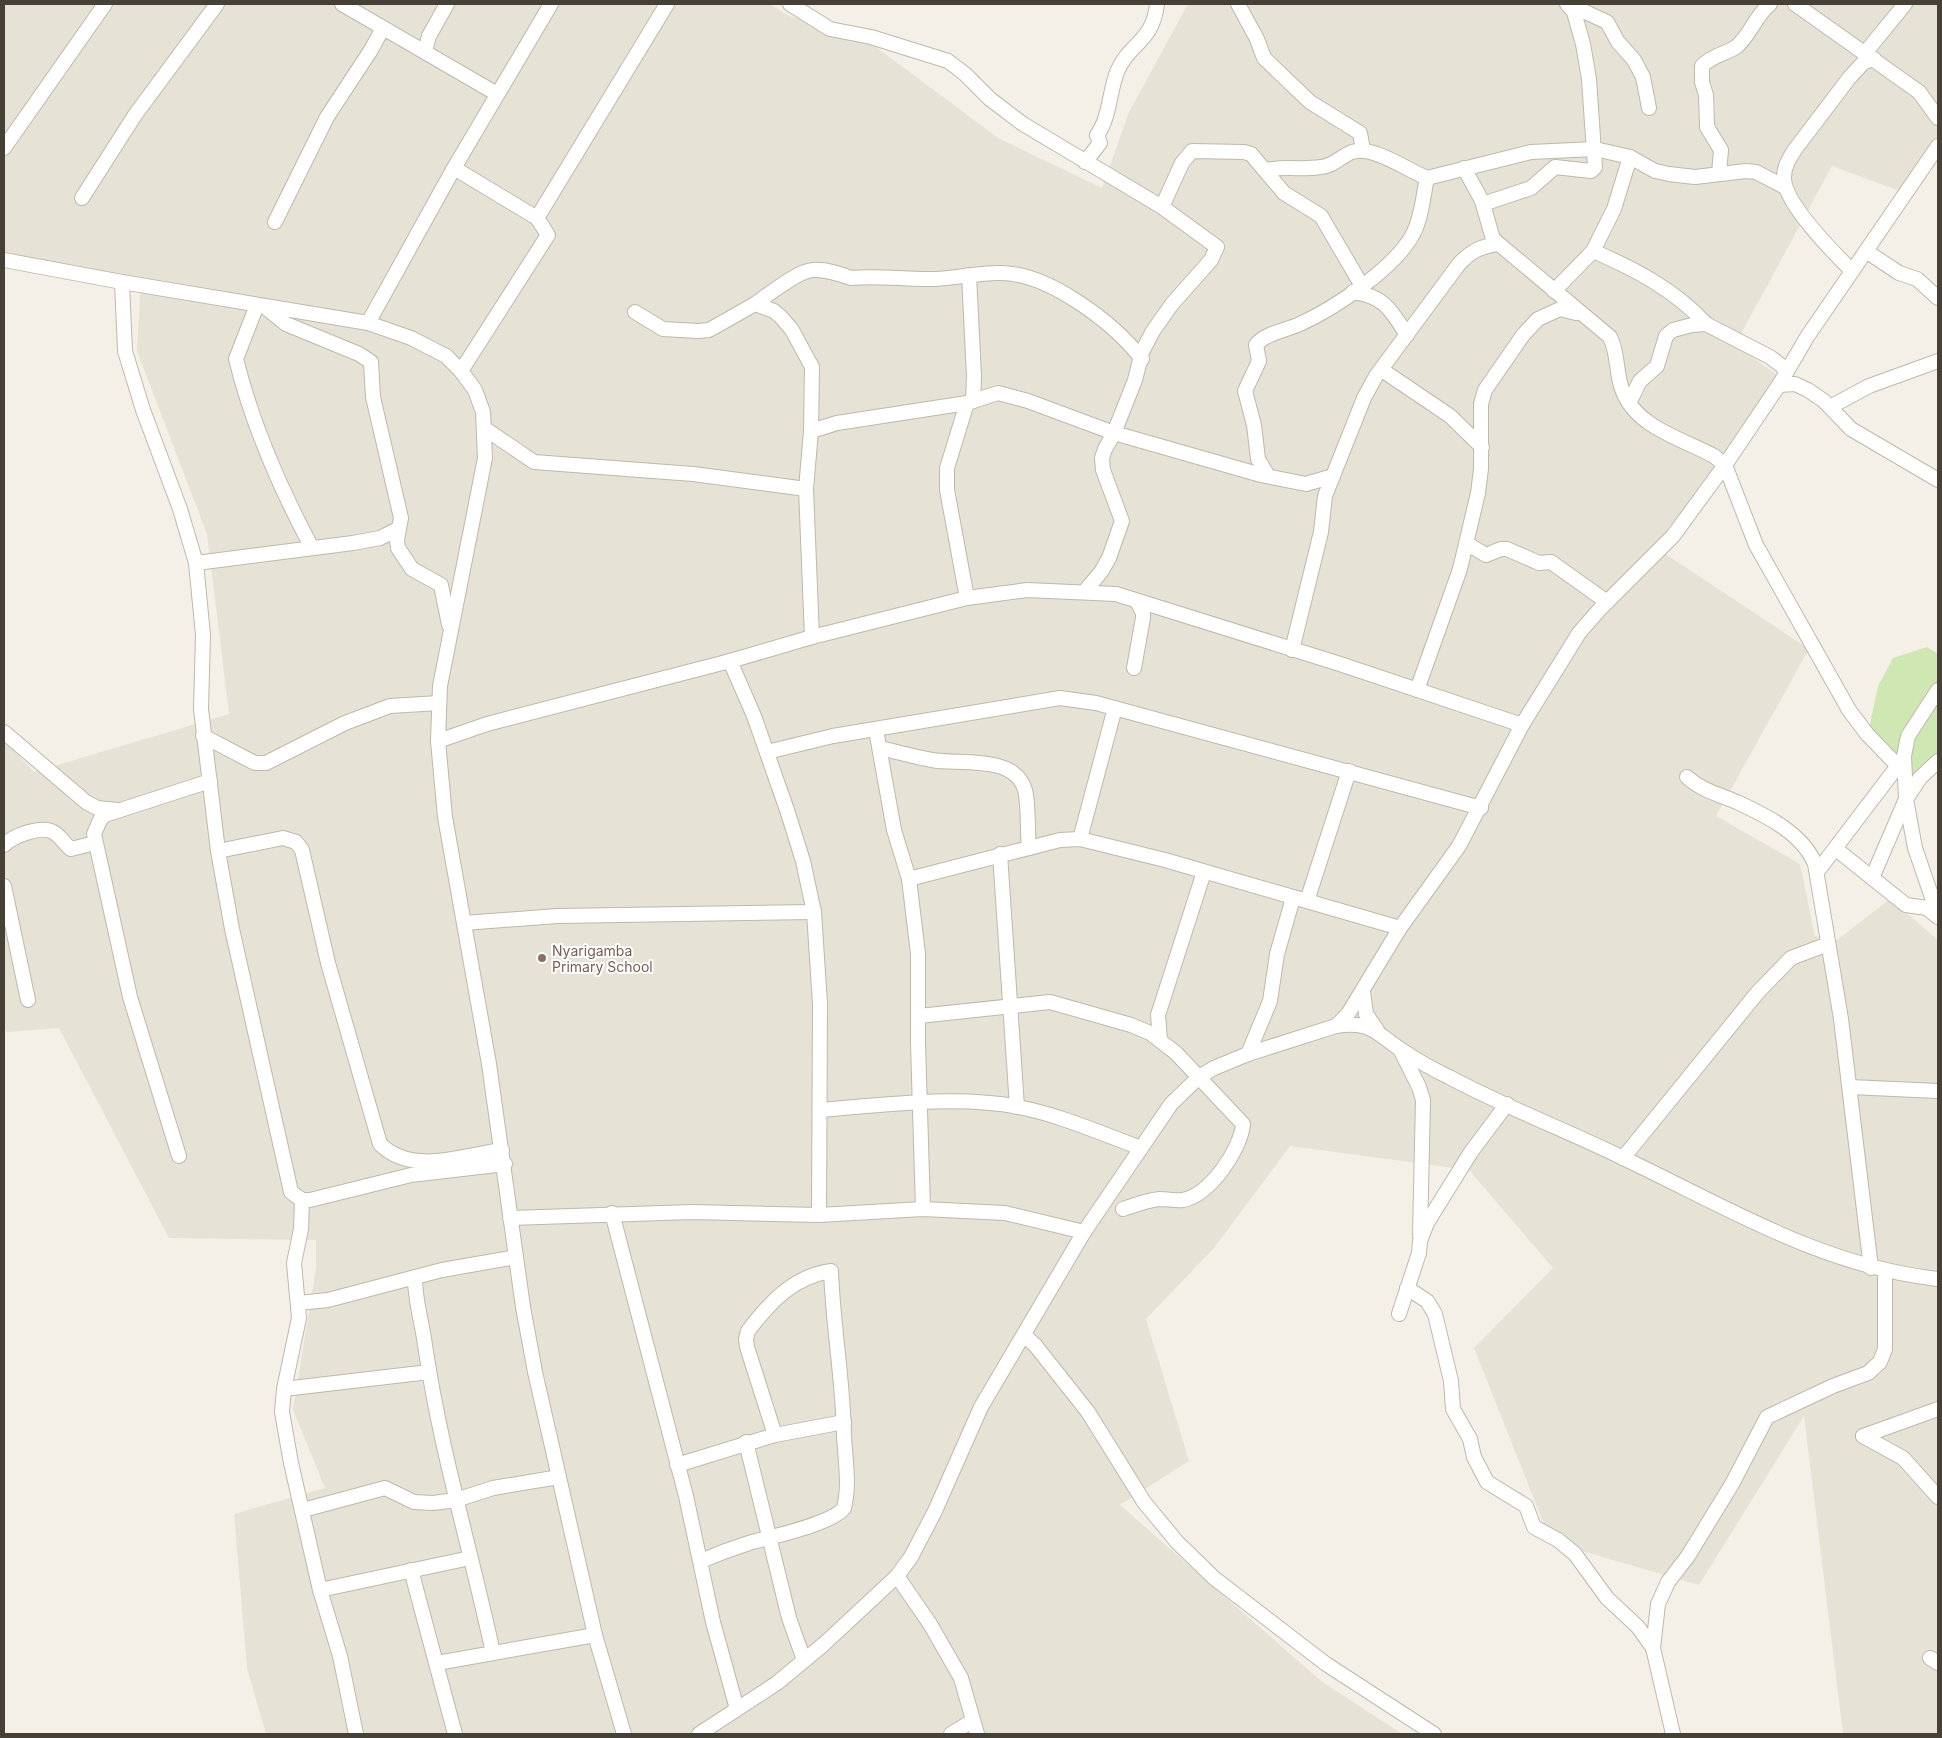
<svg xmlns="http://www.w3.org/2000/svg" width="1942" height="1738" font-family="Inter,sans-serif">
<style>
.residential{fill:#e7e2d6}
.green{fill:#cfe7b2}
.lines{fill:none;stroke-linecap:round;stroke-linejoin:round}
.minor-casing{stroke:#bfb8ab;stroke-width:16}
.minor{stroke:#fff;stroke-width:14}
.education-dot{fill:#8d6e63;stroke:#fff;stroke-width:2}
.labels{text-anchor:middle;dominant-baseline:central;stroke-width:4;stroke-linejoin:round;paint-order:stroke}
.education-label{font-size:14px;fill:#785e54;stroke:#fff;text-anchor:start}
</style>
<rect width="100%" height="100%" fill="#f4f0e8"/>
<!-- residential -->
<polygon class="residential" points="4,4 770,4 789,16 856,32 998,138 1102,188 1129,112 1188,4 1938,4 1938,150 1905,193 1832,166 1735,345 1790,384 1661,551 1809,649 1716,816 1800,864 1815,936 1837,940 1890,899 1938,940 1938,1734 1843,1734 1804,1416 1699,1585 1551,1542 1474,1348 1553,1268 1469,1170 1290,1146 1214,1248 1146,1319 1189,1461 1120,1505 1321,1681 1402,1734 266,1734 247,1668 234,1514 325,1488 293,1410 316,1268 316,1240 169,1238 59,1028 7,1032 4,1027 4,740 34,772 229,714 207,534 137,351 141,279 4,263"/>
<!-- green -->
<polygon class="green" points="1927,647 1938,654 1938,770 1914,781 1868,734 1878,686 1893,658"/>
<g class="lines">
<defs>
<g id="minor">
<polyline points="342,4 497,94"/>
<polyline points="790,4 830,29 871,37 948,61 965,74 990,99 1023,124 1162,207 1217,247 1211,260 1172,304 1153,331 1142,352 1135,380 1114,433 1105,449 1102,458 1103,470 1122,521 1109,558 1101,572 1085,591"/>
<polyline points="1238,4 1257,39 1264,58 1310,102 1360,133 1363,150"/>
<polyline points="1795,4 1919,92 1938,118"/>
<polyline points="1570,5 1607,22 1618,42 1634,60 1643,77 1649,108"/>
<polyline points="425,51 429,36 447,4"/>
<polyline points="1865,53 1905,4"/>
<polyline points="4,148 105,4"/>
<path d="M 1085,162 L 1100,143 L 1097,135 C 1110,117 1109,93 1117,72 C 1129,43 1153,42 1157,4"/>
<polyline points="454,168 537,218 548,235 461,371"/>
<path d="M 1464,168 L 1482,201 L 1493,239 L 1610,337 C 1618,353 1616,370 1621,386 C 1633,427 1681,438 1714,456 L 1725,465 L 1756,545 L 1849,710 L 1867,734 L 1898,766"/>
<path d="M 1267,170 C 1285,166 1303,170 1321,167 C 1334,166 1341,156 1352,152 C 1373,145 1407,170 1427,178"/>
<path d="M 1719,174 L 1721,150 L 1707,127 L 1706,95 L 1702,82 L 1702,66 C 1711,56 1725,54 1736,47 C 1750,36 1755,16 1770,4"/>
<polyline points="82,198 135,115 217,4"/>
<polyline points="1483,204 1531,188 1555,167 1591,171 1595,167 1589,79 1583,44 1574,12 1567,4"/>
<polyline points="1162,207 1182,163 1192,151 1244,152 1251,154 1284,193 1321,216 1362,286"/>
<polyline points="537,218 667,4"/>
<polyline points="275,222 327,117 371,50 383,28"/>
<path d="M 1593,251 C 1635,269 1675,290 1706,324"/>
<polyline points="1866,251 1899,273 1917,279 1938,298"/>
<polyline points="4,260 122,282 368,323 411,338 446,356 461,371 475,390 483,412 485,458 440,686 438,741 445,817 489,1064 523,1307 535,1372 595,1635 624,1734"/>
<path d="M 1852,271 C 1834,253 1783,202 1784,177 C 1784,166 1790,157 1796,148 L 1850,77 L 1864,62 L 1874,59"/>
<polyline points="969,275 974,376 973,401"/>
<polyline points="122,282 125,351 143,410 180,509 196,563 203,635 201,709 218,851 232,929 291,1192 302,1200 310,1200 411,1175 505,1164"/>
<polyline points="1554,291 1593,251 1614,209 1630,157"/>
<path d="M 1353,292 C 1384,296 1391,310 1407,335"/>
<path d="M 755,304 C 768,295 799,270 813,270 C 826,269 840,274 851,278 C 879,275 907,280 935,279 C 956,278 978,273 999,273 C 1047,272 1113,322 1142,359"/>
<path d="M 257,305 L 236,359 C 252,424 280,488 312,548"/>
<polyline points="264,306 286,324 359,354 371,362 373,397 401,518 397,540 398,548 412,569 441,585 449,625"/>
<polyline points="635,312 663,329 698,331 709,330 755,304 774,311 781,317 792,330 812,367 811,431 806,489 812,637"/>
<polyline points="368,323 454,168 551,4"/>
<polyline points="1382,370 1450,416 1482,447"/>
<polyline points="1779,385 1795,384 1808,390 1824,401 1851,429 1938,480"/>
<polyline points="1629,403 1640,381 1657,366 1666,336 1673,330 1692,325 1706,324 1770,357 1787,370"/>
<polyline points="1830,407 1869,386 1938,361"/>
<polyline points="484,428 534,462 693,474 806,489"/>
<polyline points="811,431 837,423 967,403 998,393 1028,401 1114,433 1261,475 1306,484 1333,476"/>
<path d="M 1268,476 L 1258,459 L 1254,425 L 1245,391 L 1259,361 L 1256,345 C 1265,333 1287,330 1300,324 C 1335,308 1395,268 1413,234 C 1422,217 1423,196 1427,178 L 1531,152 L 1595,149 L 1630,157 L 1655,171 L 1669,174 L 1695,177 L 1746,171 L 1756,172 L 1785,187"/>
<polyline points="1466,543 1486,555 1501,549 1507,549 1539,563 1551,562 1607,602"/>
<polyline points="196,563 353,543 380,538 398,529"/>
<polyline points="967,598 947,490 947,468 967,403"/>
<path d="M 1292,650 L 1321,532 L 1325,496 L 1364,398 L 1376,376 L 1459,264 C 1471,251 1480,247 1497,244"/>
<polyline points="730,661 754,716 787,810 803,861 814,912 820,1004 819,1215"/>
<polyline points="1134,668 1143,618 1143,613 1137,601"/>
<polyline points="1417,690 1460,569 1478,493 1481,469 1481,404 1485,390 1523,335 1538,319 1560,309 1576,313"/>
<polyline points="1938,690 1908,736 1904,756 1906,799 1915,848 1938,915"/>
<polyline points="876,730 894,830 909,879 918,954 918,1043 923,1209"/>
<polyline points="4,732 86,802 97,808 118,810"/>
<polyline points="203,736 255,763 266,763 345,723 390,706 439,703"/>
<polyline points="438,741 487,724 730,661 812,637 967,598 1027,590 1116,594 1340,664 1522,725"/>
<path d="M 880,748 C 897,752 915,757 932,760 C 958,765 1015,754 1025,790 C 1029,806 1027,831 1029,848"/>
<polyline points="767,752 833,736 1060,698 1096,703 1481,808"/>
<path d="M 1687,777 C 1702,791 1721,795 1739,803 C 1767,816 1803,834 1815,864 L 1841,1019 L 1871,1268"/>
<polyline points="1080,839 1115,708"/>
<path d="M 4,845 C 13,836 41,825 53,832 C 61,836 64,844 71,849 L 95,843"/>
<polyline points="1836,849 1906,905 1927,908 1938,917"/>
<path d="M 218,851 L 283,838 L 296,842 L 302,850 L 328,963 L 380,1144 C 412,1176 464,1155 502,1150"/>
<polyline points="1000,854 1017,1107"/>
<polyline points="1817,872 1903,759"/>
<polyline points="1872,878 1906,799 1920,778 1938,761"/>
<polyline points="909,879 1060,840 1080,839 1165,860 1400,928"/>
<polyline points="4,886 28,1000"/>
<polyline points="1307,901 1349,771"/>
<polyline points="464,923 557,916 814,912"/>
<polyline points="1363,992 1366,1014 1377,1030"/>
<path d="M 919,1016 L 1050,1002 L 1131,1025 L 1150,1033 L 1176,1053 L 1243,1124 C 1241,1149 1210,1195 1183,1200 C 1176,1201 1168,1199 1160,1199 C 1148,1200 1135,1205 1123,1209"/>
<path d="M 1336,1026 C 1370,1021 1374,1031 1400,1049 C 1415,1059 1432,1069 1449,1077 C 1505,1107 1566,1130 1623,1158 C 1727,1207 1821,1266 1938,1279"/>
<polyline points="1160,1040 1158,1015 1204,872"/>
<polyline points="1400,1049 1419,1087 1423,1100 1420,1235"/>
<polyline points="1248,1054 1270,1001 1277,954 1293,898"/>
<polyline points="1850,1087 1938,1091"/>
<path d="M 821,1110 C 882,1105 959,1095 1018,1107 C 1060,1115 1100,1133 1141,1148"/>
<polyline points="179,1156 130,997 94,834 100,820 105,815 210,781"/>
<polyline points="1623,1158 1758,992 1791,958 1828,944"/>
<polyline points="302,1200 301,1229 294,1263 299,1318 284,1389 282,1412 291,1463 320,1590 340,1656 356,1734"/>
<polyline points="612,1213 686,1496 713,1622 737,1709"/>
<polyline points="510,1218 693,1212 819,1215 923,1209 1005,1213 1084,1232"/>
<path d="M 415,1278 C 415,1301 422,1322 425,1345 C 440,1449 471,1550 493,1653"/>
<polyline points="1407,1288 1427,1301 1435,1314 1451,1381 1453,1409 1470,1439 1474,1457 1487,1482 1526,1506 1534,1527 1558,1540 1575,1554 1607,1598 1638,1627 1653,1648"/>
<polyline points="298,1303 328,1300 442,1270 516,1257"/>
<polyline points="1399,1314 1419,1253 1420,1241 1427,1223 1471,1152 1507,1104"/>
<polyline points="1024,1335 1035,1345 1088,1412 1144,1502 1177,1542 1214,1578 1326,1664 1434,1734"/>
<polyline points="284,1389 429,1372"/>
<polyline points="1863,1436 1903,1458 1938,1497"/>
<polyline points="1863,1436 1938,1409"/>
<polyline points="746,1442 789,1618 804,1660"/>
<polyline points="677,1465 775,1435 844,1422"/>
<polyline points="303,1510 385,1488 414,1502 433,1503 456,1500 493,1488 559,1477"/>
<path d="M 701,1561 C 717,1554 733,1548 749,1543 C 770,1537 832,1524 844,1508 C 850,1484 845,1459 844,1435 C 843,1380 833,1326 831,1271 C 794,1276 770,1302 748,1331 L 746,1339 L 747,1347 L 775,1435"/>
<polyline points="411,1570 455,1734"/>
<polyline points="897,1576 930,1624 961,1678 977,1734"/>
<polyline points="320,1590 470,1558"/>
<polyline points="1930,1658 1938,1663"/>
<polyline points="437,1663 595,1635"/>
<polyline points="699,1734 777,1683 824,1644 897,1576 911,1557 935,1511 981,1407 1084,1232 1171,1104 1199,1077 1214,1068 1248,1054 1336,1026 1348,1014 1400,928 1459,846 1522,725 1579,633 1600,609 1673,536 1725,465 1779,385 1807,337 1938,146"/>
<polyline points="951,1734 972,1721"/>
<polyline points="1673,1734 1653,1648 1658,1604 1668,1582 1688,1556 1732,1484 1767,1417 1833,1386 1868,1373 1880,1362 1885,1349 1885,1271"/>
</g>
</defs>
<!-- minor casing -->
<use href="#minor" class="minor-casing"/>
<!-- minor -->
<use href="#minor" class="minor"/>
</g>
<!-- markers -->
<circle class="education-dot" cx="542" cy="958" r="5"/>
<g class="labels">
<!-- education labels -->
<g class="education-label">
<text x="552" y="950">Nyarigamba<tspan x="552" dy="16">Primary School</tspan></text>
</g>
</g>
<!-- border -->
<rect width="1942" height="1738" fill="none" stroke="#474037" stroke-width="10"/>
</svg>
